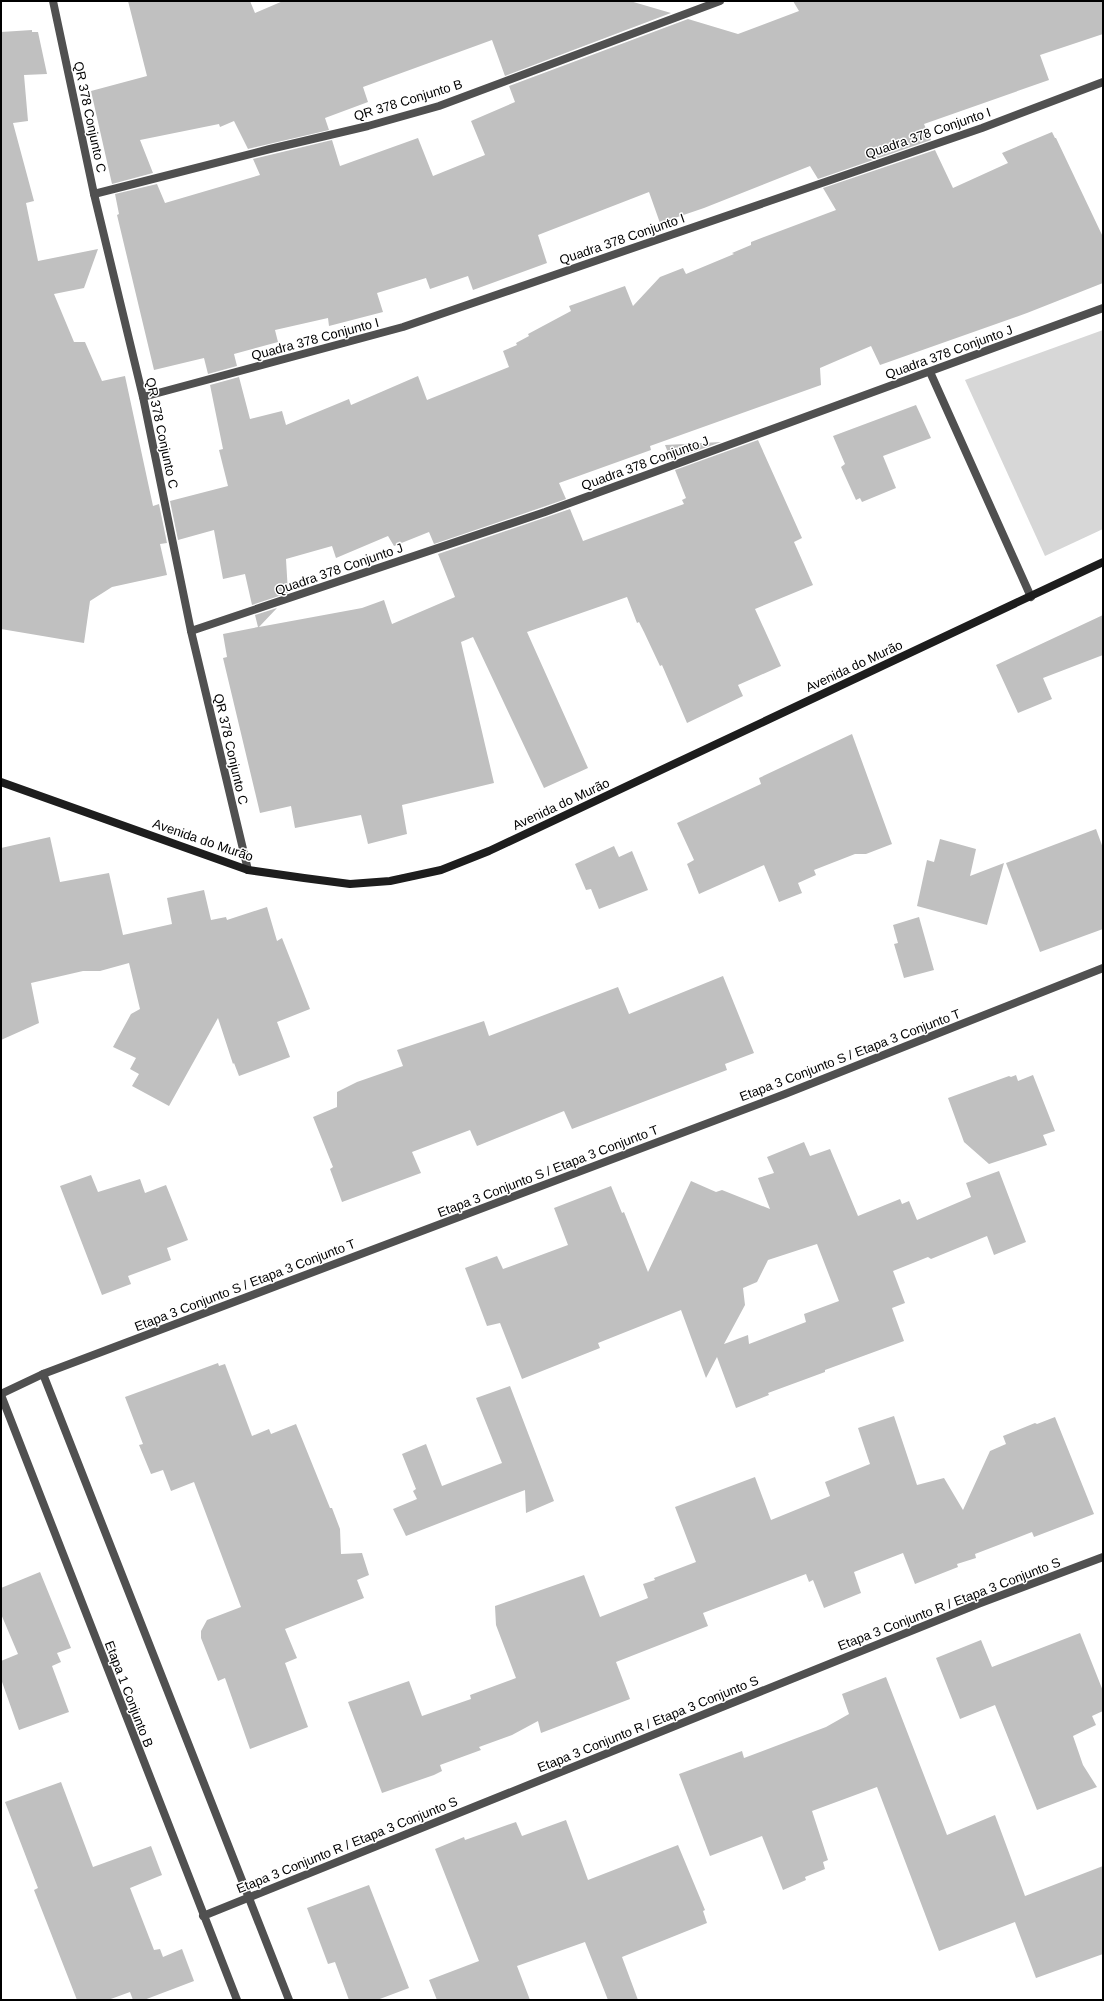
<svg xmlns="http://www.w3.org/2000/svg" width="1104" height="2001" font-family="Helvetica,sans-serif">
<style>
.green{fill:#d7d7d7}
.building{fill:#c0c0c0;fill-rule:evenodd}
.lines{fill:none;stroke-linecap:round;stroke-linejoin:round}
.street{stroke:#505050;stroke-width:8}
.secondary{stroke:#1d1d1d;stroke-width:8}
.labels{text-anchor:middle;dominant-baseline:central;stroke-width:3;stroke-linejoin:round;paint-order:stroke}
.street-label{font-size:13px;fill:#000;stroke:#fff}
</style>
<rect width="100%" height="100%" fill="#fff"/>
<!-- green -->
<polygon class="green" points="1103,330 1103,529 1045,556 965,380"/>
<!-- building -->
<g class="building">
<polygon points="128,1 250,1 255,13 283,1 630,1 671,13 505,76 492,40 363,87 368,102 325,118 329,130 248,149 234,121 220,127 219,124 140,140 153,173 112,184 91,91 147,76"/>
<polygon points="793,1 1103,1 1103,34 1040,55 1049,80 924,124 931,140 818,179 810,166 704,208 660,223 649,192 538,235 547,263 473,290 468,276 430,289 426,278 377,293 383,312 329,326 328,318 275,330 278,342 234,354 237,366 208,374 204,358 154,370 117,215 119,214 115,194 157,184 165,203 260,175 253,159 332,140 340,166 418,138 433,176 485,155 471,121 515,102 509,86 688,19 738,34 799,11"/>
<polygon points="32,30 32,32 38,32 47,74 24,75 28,121 13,123 34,201 26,203 38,261 98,249 84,288 54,294 74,342 85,342 102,381 125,376 153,506 159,504 167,543 160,544 167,575 112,587 90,601 84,643 1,629 1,32"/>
<polygon points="1052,132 1055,138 1056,138 1103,237 1103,283 1027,313 880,365 871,346 820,368 821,385 650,446 651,450 559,483 566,499 543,507 434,544 429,532 394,546 388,536 336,558 332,546 286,559 288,593 252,605 245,574 223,579 214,530 178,540 170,501 228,486 219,450 223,449 210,385 239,377 250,419 282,411 286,425 349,399 351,405 418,376 427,400 509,367 503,351 517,345 516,343 529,336 528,334 571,311 569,306 625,286 633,306 660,277 683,268 686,274 734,254 732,253 751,245 751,242 836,210 823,188 935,150 953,188 1008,163 1002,153"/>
<polygon points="916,405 931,438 883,456 896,488 862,502 860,498 856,500 841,467 845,464 833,436"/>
<polygon points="758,440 802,538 794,542 813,585 755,609 781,666 738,685 743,696 687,723 662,665 660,666 644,632 639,622 637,623 627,597 527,632 588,768 544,788 473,637 461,642 494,783 402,805 407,834 368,844 361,815 295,828 291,806 260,813 223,658 227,657 223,634 258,627 255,615 277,608 259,627 362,608 384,600 392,624 455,597 438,554 570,509 583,541 684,504 682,500 686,498 675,470"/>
<polygon points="721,442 671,460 665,445"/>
<polygon points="1103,615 1103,655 1043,678 1052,699 1018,713 996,665"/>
<polygon points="852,734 892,844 866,854 855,854 814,870 816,875 798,883 802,893 779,902 764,865 699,894 687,864 694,860 677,823 761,784 759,778"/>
<polygon points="1096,829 1103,848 1103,929 1040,952 1006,863"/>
<polygon points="50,837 60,882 109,873 123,935 172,924 167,898 204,890 211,920 226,917 227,920 267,907 277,941 282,938 310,1009 277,1022 290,1057 239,1076 234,1063 233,1064 218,1018 169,1106 132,1086 139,1074 130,1069 136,1058 113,1047 131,1014 140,1009 129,963 100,971 83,971 31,983 39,1023 1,1040 1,848"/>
<polygon points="940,839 976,849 970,876 1004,863 987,925 917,906 927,860 934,862"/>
<polygon points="614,846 619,857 632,851 648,890 599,909 591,889 586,890 575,864"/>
<polygon points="919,917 934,970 904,978 894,944 898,943 893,925"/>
<polygon points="723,976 754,1053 725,1064 727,1070 572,1129 564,1111 477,1146 470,1130 412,1152 421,1173 342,1202 330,1169 333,1167 313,1117 337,1107 337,1092 357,1082 403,1066 397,1050 484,1021 489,1036 618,987 629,1014"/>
<polygon points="1016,1075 1018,1081 1033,1075 1055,1131 1043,1135 1047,1145 989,1164 964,1142 948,1098 1009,1076 1011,1077"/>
<path d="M 804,1142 L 810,1156 L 830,1149 L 858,1216 L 900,1199 L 902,1204 L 909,1201 L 917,1220 L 971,1197 L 966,1183 L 999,1171 L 1026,1242 L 994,1255 L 987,1236 L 931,1259 L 928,1257 L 893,1271 L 905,1303 L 892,1308 L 904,1341 L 825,1370 L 825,1372 L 768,1393 L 769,1395 L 736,1408 L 717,1357 L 706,1378 L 681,1310 L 598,1343 L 600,1348 L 522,1379 L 500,1323 L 487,1326 L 465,1268 L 497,1256 L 503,1269 L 568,1245 L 554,1208 L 611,1186 L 622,1213 L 624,1212 L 648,1272 L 691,1181 L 716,1192 L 722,1190 L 770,1209 L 758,1178 L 774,1173 L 767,1157 ZM 817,1244 L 839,1301 L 804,1314 L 806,1322 L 749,1344 L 748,1335 L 724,1344 L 745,1305 L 743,1288 L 757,1282 L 768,1260 Z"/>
<polygon points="91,1175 98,1192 140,1179 145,1193 166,1185 188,1240 167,1248 171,1260 128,1276 131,1284 102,1295 60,1186"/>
<polygon points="218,1363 219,1366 225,1364 252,1436 269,1429 271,1434 296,1424 330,1508 332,1508 340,1529 341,1554 362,1553 369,1575 357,1580 364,1598 285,1629 297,1658 285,1663 308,1727 250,1749 225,1678 218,1681 201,1638 201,1631 207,1620 241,1607 194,1482 171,1491 163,1470 151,1474 139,1445 143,1444 125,1397"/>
<polygon points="510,1386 554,1501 526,1513 525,1490 406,1536 393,1509 417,1499 413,1491 416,1489 402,1454 426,1444 442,1486 502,1463 476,1398"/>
<polygon points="894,1416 917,1485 944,1478 963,1510 990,1451 1006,1444 1003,1436 1035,1423 1037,1424 1055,1417 1094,1514 1034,1537 1032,1532 975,1554 976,1558 957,1564 958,1567 915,1584 903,1553 854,1572 861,1593 824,1608 813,1580 809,1582 806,1574 703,1613 708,1626 616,1662 630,1699 541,1733 538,1721 512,1735 479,1747 481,1750 440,1765 442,1771 434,1775 382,1793 348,1702 409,1681 422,1716 471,1699 470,1695 516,1678 496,1625 495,1606 584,1575 600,1617 648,1598 643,1584 655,1580 654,1578 696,1562 675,1507 755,1477 771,1520 830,1496 825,1482 870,1464 858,1428"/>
<polygon points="40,1572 71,1648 57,1653 61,1662 52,1666 69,1712 19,1730 1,1679 1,1661 18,1654 1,1614 1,1588"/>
<polygon points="1080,1633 1103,1691 1103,1711 1092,1716 1096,1725 1073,1736 1083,1765 1097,1787 1037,1810 995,1705 960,1719 936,1658 981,1640 992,1667"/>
<polygon points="886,1677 947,1835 995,1815 1025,1896 1103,1866 1103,1954 1036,1978 1015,1922 939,1951 877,1787 812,1811 828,1860 823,1862 825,1869 805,1877 806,1880 783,1890 762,1836 710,1856 679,1774 742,1751 744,1758 826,1727 849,1714 842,1694"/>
<polygon points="61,1782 93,1867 151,1846 162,1875 130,1888 154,1950 160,1949 163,1957 182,1949 194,1981 144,2000 133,2000 130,1992 108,2000 77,2000 34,1890 38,1888 5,1802"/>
<polygon points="566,1820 588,1880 678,1845 705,1910 703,1911 707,1923 622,1957 638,2000 608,2000 585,1942 517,1966 530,2000 437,2000 429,1980 479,1961 435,1849 464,1837 465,1840 516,1822 522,1836"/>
<polygon points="369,1885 409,1988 377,2000 349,2000 335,1962 328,1964 307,1908"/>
</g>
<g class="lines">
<!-- street -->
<g class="street">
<polyline points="53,1 94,194 143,397 191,631 248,870"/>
<polyline points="94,194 270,149 368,126 439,106 720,1"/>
<polyline points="930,372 1031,597"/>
<polyline points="143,397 403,327 982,128 1103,82"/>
<polyline points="191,631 545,512 1103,308"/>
<polyline points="43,1374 289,2000"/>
<polyline points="1,1394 43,1374 785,1094 1103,968"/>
<polyline points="1,1395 237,2000"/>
<polyline points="203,1916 978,1604 1103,1557"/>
</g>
<!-- secondary -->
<polyline class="secondary" points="1,782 248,870 304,878 350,884 390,881 441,870 489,851 1103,562"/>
</g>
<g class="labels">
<!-- street labels -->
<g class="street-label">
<text transform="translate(408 100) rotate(-17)">QR 378 Conjunto B</text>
<text transform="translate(90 117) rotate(78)">QR 378 Conjunto C</text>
<text transform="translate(928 133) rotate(-19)">Quadra 378 Conjunto I</text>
<text transform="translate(622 239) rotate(-19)">Quadra 378 Conjunto I</text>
<text transform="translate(315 339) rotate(-15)">Quadra 378 Conjunto I</text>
<text transform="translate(949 352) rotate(-20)">Quadra 378 Conjunto J</text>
<text transform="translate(162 433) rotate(78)">QR 378 Conjunto C</text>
<text transform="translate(645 463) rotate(-20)">Quadra 378 Conjunto J</text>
<text transform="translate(339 569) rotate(-19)">Quadra 378 Conjunto J</text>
<text transform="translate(854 666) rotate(-25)">Avenida do Murão</text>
<text transform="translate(231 749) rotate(77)">QR 378 Conjunto C</text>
<text transform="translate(561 804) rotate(-25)">Avenida do Murão</text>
<text transform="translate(203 840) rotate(19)">Avenida do Murão</text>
<text transform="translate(850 1055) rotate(-21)">Etapa 3 Conjunto S / Etapa 3 Conjunto T</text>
<text transform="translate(548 1171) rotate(-21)">Etapa 3 Conjunto S / Etapa 3 Conjunto T</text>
<text transform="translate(245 1285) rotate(-21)">Etapa 3 Conjunto S / Etapa 3 Conjunto T</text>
<text transform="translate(949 1604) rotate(-21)">Etapa 3 Conjunto R / Etapa 3 Conjunto S</text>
<text transform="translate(129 1694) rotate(69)">Etapa 1 Conjunto B</text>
<text transform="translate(648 1724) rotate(-22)">Etapa 3 Conjunto R / Etapa 3 Conjunto S</text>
<text transform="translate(347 1845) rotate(-22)">Etapa 3 Conjunto R / Etapa 3 Conjunto S</text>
</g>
</g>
<!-- border -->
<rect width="1104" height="2001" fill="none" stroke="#000000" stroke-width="4"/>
</svg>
